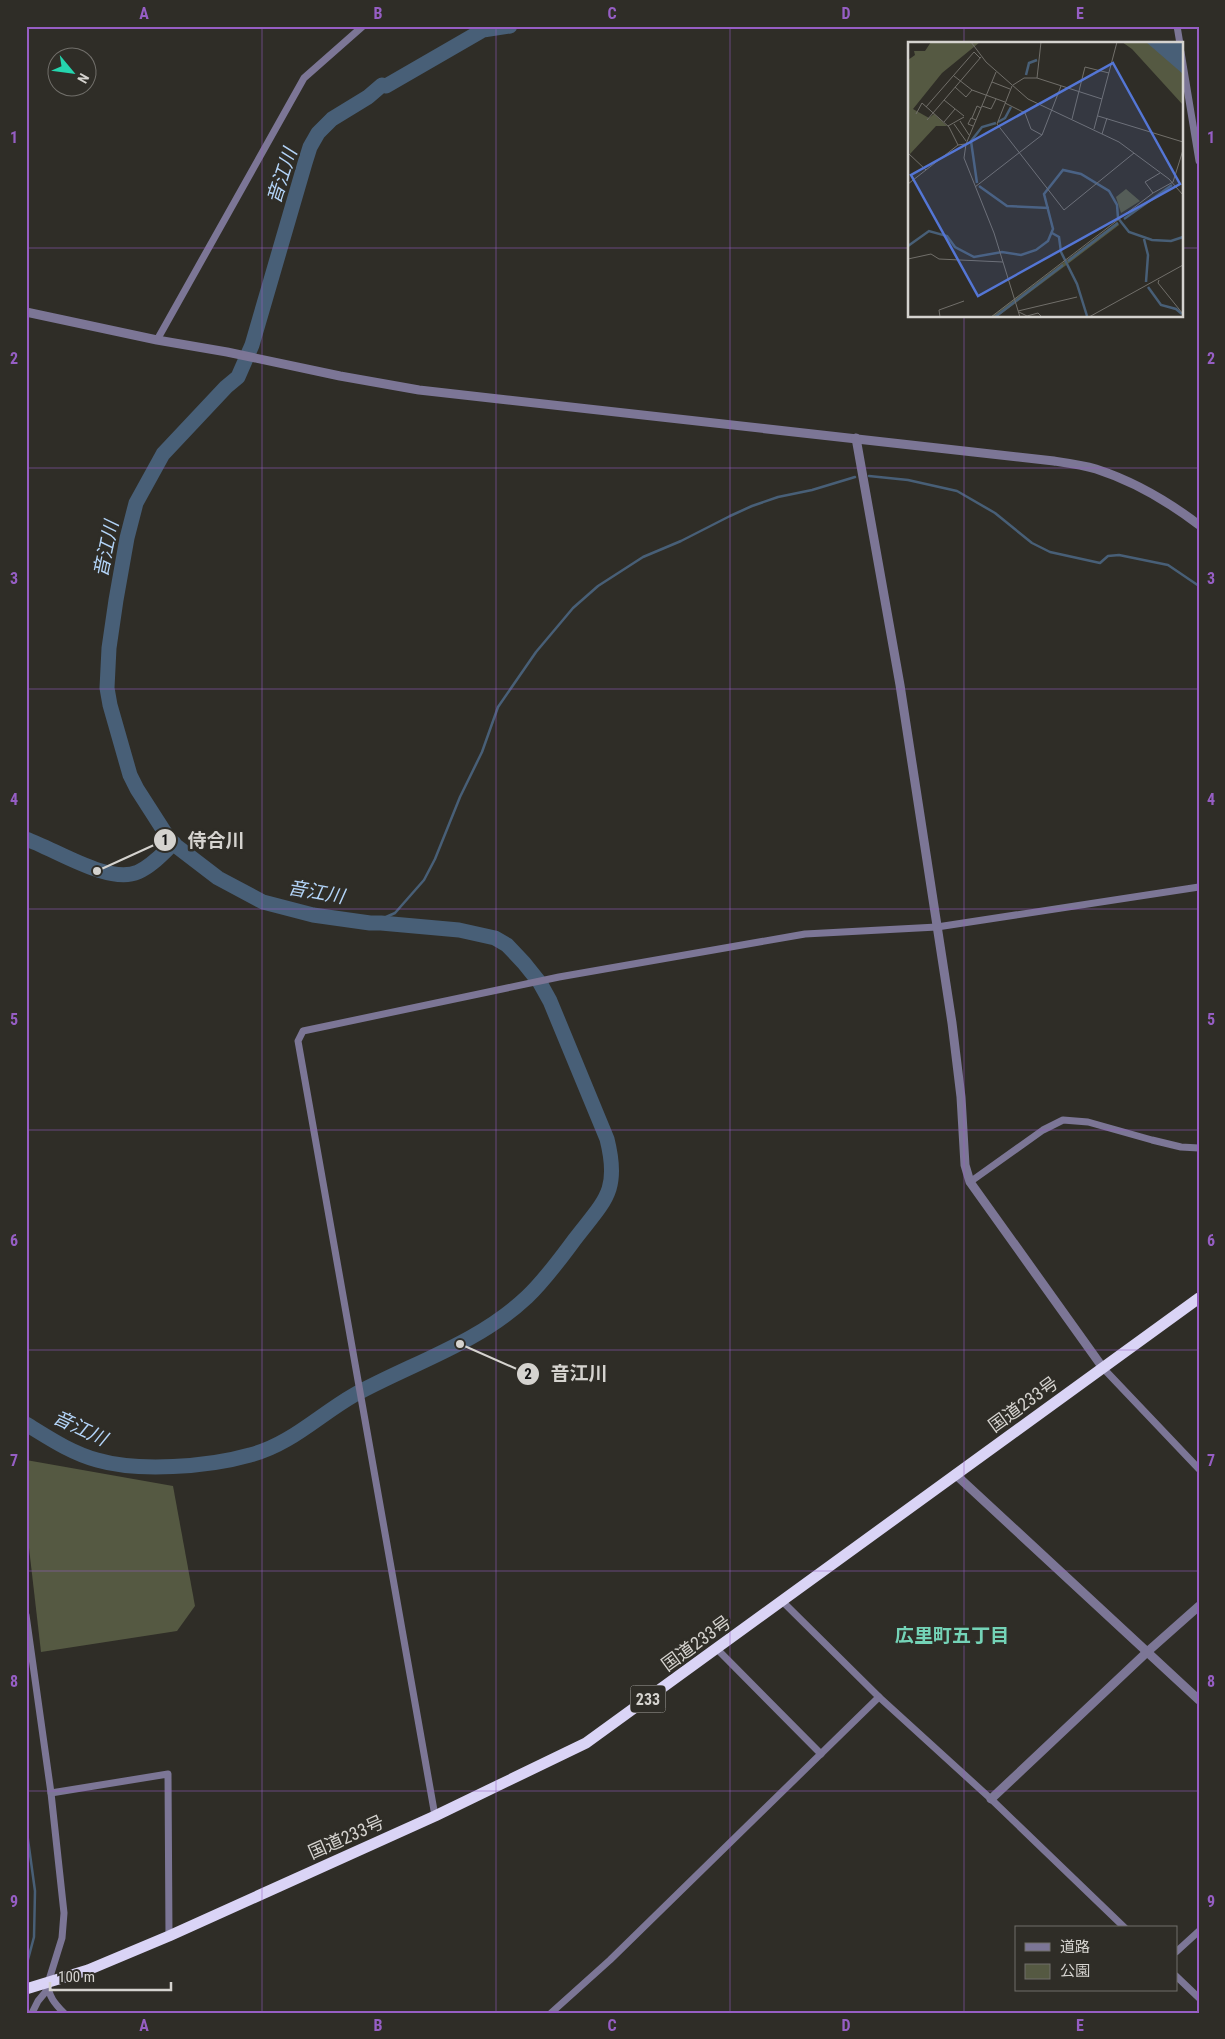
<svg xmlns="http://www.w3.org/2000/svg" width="1225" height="2039" font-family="'Roboto Condensed','Noto Sans JP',sans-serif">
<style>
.green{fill:#555942}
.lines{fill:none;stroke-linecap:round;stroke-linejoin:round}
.stream{stroke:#485f77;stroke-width:2.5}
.river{stroke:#485f77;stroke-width:15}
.minor{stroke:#7c7696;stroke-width:7}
.tertiary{stroke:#7c7696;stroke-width:9}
.trunk{stroke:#dad4f6;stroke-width:11}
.grid{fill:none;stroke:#965ec4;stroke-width:1;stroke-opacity:0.55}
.labels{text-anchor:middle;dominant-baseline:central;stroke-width:5;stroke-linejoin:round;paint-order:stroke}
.shield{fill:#2f2d27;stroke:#a3a19d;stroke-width:1}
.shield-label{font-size:16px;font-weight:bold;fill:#d5d3cf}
.street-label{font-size:18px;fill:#d5d3cf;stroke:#2f2d27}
.water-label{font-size:19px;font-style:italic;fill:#b3d4f8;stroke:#2f2d27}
.neighbourhood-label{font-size:19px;font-weight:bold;fill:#74d3b7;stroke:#2f2d27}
.inset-river{fill:none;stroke:#485f77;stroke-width:2.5}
.inset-road{fill:none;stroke:#716f6a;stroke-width:1}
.view{fill:#5476d5;fill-opacity:0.15;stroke:#5476d5;stroke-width:2.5}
.inset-edge{fill:none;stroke:#d5d3cf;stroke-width:2.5}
.leader{fill:none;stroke:#d5d3cf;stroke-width:2}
.callout-dot{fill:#d5d3cf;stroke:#2f2d27;stroke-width:2}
.mark-label{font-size:15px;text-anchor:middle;font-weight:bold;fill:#111}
.callout-label{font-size:19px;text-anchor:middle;font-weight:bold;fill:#d5d3cf;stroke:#2f2d27;stroke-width:5;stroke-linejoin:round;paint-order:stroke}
.neatline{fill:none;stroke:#965ec4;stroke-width:2}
.grid-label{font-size:16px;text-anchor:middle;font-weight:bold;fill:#965ec4}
</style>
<rect width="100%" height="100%" fill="#2f2d27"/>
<!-- green -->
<polygon class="green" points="26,1460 173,1486 195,1606 177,1631 41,1652 26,1522"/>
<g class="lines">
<!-- stream -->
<g class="stream">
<polyline points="869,476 908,480 957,491 995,513 1032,543 1050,552 1100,563 1108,556 1119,555 1168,565 1199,586"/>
<polyline points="381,923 386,917 395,913 424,880 435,859 460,797 482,752 498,707 536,652 573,608 598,586 643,557 681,541 730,516 752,506 778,497 812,490 855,477"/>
<polyline points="26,1825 35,1891 34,1937 26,1967"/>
</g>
<!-- river -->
<g class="river">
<path d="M 26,839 C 55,849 109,885 138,872 C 152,866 163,853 174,843"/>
<path d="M 26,1424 C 49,1438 71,1453 97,1460 C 138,1472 208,1467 250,1455 C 290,1445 319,1415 354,1395 C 412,1363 477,1344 527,1297 C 545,1280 560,1259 575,1239 C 605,1200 620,1191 607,1139 L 550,1001 L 540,983 L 524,963 L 507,945 L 495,938 L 459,930 L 381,923 L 370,923 L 313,915 L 263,902 L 218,878 L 171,842 L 137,789 L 130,775 L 110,705 L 107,688 L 109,648 L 116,600 L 127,538 L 136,503 L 163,454 L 226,387 L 238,377 L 252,345 L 305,163 L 310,147 L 318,133 L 332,119 L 368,97 L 382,85 L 386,86 L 483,30 L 510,26"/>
</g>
<!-- minor -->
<g class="minor">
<polyline points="1177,26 1180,44"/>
<polyline points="1181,52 1199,161"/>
<polyline points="157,340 304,78 363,26"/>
<polyline points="970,1182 1043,1130 1063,1120 1088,1122 1152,1140 1181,1147 1199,1148"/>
<polyline points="1103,1368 1199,1469"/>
<polyline points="783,1602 879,1697 991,1799 1125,1928"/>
<path d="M 26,1615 L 51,1793 L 64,1913 L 62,1938 L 48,1983 C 48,1996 55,2004 64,2013"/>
<polyline points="717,1649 821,1754"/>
<polyline points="51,1793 168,1774 169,1936"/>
<polyline points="435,1816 298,1041 303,1031 559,977 805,934 937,927 1199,887"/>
<polyline points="1176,1952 1199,1931"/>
<polyline points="1176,1976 1199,1998"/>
<polyline points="32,2013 38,2001 48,1989"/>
<polyline points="551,2013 610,1960 879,1697"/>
</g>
<!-- tertiary -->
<g class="tertiary">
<path d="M 26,312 L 157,340 L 227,352 L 340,376 L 419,390 L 1054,461 C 1068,463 1083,465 1096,469 C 1133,481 1169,502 1199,525"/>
<polyline points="856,438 900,685 952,1023 961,1097 965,1165 970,1182 1103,1368"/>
<polyline points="955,1474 1199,1700"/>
<polyline points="991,1799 1146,1653 1199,1606"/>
</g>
<!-- trunk -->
<polyline class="trunk" points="26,1989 88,1970 169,1936 435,1816 586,1743 1199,1298"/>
</g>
<!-- grid -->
<path class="grid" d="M 262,26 L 262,2013M 496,26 L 496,2013M 730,26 L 730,2013M 964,26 L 964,44M 26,248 L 909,248M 1181,248 L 1199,248M 964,316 L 964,2013M 26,468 L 1199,468M 26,689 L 1199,689M 26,909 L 1199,909M 26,1130 L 1199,1130M 26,1350 L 1199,1350M 26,1571 L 1199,1571M 26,1791 L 1199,1791"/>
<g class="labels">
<!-- shield labels -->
<rect class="shield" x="630.5" y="1685.5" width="35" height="27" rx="4"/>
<g class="shield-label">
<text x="648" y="1699">233</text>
</g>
<!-- street labels -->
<g class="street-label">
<text transform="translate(1023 1404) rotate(-36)">国道233号</text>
<text transform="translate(696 1643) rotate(-36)">国道233号</text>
<text transform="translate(346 1837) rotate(-24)">国道233号</text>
</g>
<!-- water labels -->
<g class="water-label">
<text transform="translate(282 176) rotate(-72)">音江川</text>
<text transform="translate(106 549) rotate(-78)">音江川</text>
<text transform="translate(316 892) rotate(10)">音江川</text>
<text transform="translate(80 1428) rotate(25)">音江川</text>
</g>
<!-- neighbourhood labels -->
<g class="neighbourhood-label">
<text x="952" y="1635">広里町五丁目</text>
</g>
</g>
<!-- overview -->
<g transform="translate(908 42)">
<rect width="275" height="275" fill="#2f2d27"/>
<path d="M 23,0 L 72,0 L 34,31 L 5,67 L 21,76 L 26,72 L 39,84 L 28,84 L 2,112 L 0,18 L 7,13 L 6,9 L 17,9 ZM 214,0 L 251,0 L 275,27 L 275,63 L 224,7 ZM 218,147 L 232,159 L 213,171 L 208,155 ZM 209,180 L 211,183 L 161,221 L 89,275 L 83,275 Z" fill="#555942"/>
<path d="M 238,0 L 275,0 L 275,32 Z" fill="#485f77"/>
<path class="inset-river" d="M 118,33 L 121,21 L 129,18M 90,80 L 97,76 L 103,65M 69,141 L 63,99 L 74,85 L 88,81M 71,144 L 99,164 L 141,166M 216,177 L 264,143M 144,191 L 151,195 L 153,210 L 169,242 L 179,274M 236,197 L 240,213 L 238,240M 0,204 L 21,189 L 39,194 L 47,205 L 66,215 L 94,210 L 113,213 L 128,208 L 140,199 L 145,187 L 136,152 L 155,128 L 173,132 L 201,149 L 209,163 L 210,176 L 221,190 L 244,198 L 263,199 L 275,195M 160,219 L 210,181M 240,245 L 253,263 L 268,267 L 274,272M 87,275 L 155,223"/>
<path class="inset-road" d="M 63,0 L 78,20 L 120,57 L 211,100 L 261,137 L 275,153M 88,30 L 58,102 L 56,116 L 86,191 L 112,275M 46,34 L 64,48 L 97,60M 129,36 L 133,0M 84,40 L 102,47M 105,43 L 116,36 L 129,36 L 194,57M 104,44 L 89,82 L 156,168 L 226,111M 47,45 L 58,55 L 64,48M 36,58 L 56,74M 97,61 L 117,71 L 123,87 L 134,93M 74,64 L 83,67 L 88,57M 18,65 L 66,10 L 72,16M 8,72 L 14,61 L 41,85 L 50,103M 190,74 L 275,100M 64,76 L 69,64 L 73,66M 164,77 L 177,25 L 201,31M 19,78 L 73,15M 52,79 L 61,93M 36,80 L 47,67M 46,82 L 58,99M 40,84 L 56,75M 65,84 L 60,82 L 63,76 L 68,78M 186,87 L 209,0M 194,92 L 199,76M 0,111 L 18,128M 0,142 L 50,103 L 57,102M 67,145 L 134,93 L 153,44M 245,151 L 237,140 L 252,131M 0,217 L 23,212 L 31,217 L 95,220M 251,238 L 250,241 L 275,272M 110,269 L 169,255M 111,270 L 119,274 L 130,271 L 134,275M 32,275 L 31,268 L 56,259M 83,275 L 245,151 L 265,140 L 275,108M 181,275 L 275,223"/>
<path class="view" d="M 205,21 L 272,142 L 70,254 L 3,133 Z"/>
<rect width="275" height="275" class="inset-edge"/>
</g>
<!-- callouts -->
<path class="leader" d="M97 871L165 840M460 1344L528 1374"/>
<g class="callout-dot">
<circle cx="97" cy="871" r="5"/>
<circle cx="460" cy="1344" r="5"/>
<circle cx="165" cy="840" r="12"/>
<circle cx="528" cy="1374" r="12"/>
</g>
<g class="mark-label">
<text x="165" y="845">1</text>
<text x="528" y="1379">2</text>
</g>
<g class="callout-label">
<text x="216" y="847">侍合川</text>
<text x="579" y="1380">音江川</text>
</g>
<!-- border -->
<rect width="1225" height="2039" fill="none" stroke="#2f2d27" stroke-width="55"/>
<!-- legend -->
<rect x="1015" y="1926" width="162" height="65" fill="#2f2d27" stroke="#716f6a"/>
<rect x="1025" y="1943" width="25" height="8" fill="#7c7696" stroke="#716f6a"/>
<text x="1060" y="1952" font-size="15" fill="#d5d3cf">道路</text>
<rect x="1025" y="1964" width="25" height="15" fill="#555942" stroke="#716f6a"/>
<text x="1060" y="1976" font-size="15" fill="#d5d3cf">公園</text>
<!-- north arrow -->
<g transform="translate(72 72) rotate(119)"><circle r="24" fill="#2f2d27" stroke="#716f6a"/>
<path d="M0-4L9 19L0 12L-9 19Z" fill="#25d5ae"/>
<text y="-8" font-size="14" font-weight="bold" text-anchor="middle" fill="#d5d3cf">N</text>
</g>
<!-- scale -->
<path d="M50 1982v8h121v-8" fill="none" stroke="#d5d3cf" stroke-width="2.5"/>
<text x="58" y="1982" font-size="15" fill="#d5d3cf" stroke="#2f2d27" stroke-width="4" paint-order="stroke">100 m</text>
<rect x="28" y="28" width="1170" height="1984" class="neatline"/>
<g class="grid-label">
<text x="144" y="19">A</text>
<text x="378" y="19">B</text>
<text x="612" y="19">C</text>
<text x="846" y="19">D</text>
<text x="1080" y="19">E</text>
<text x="14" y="143">1</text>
<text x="1211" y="143">1</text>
<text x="14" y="364">2</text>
<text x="1211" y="364">2</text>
<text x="14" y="584">3</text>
<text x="1211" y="584">3</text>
<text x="14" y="805">4</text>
<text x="1211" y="805">4</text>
<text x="14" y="1025">5</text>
<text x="1211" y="1025">5</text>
<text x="14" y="1246">6</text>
<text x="1211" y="1246">6</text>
<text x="14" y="1466">7</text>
<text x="1211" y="1466">7</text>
<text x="14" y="1687">8</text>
<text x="1211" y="1687">8</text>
<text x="14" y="1907">9</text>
<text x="1211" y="1907">9</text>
<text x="144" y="2031">A</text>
<text x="378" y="2031">B</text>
<text x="612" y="2031">C</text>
<text x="846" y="2031">D</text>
<text x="1080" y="2031">E</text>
</g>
</svg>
